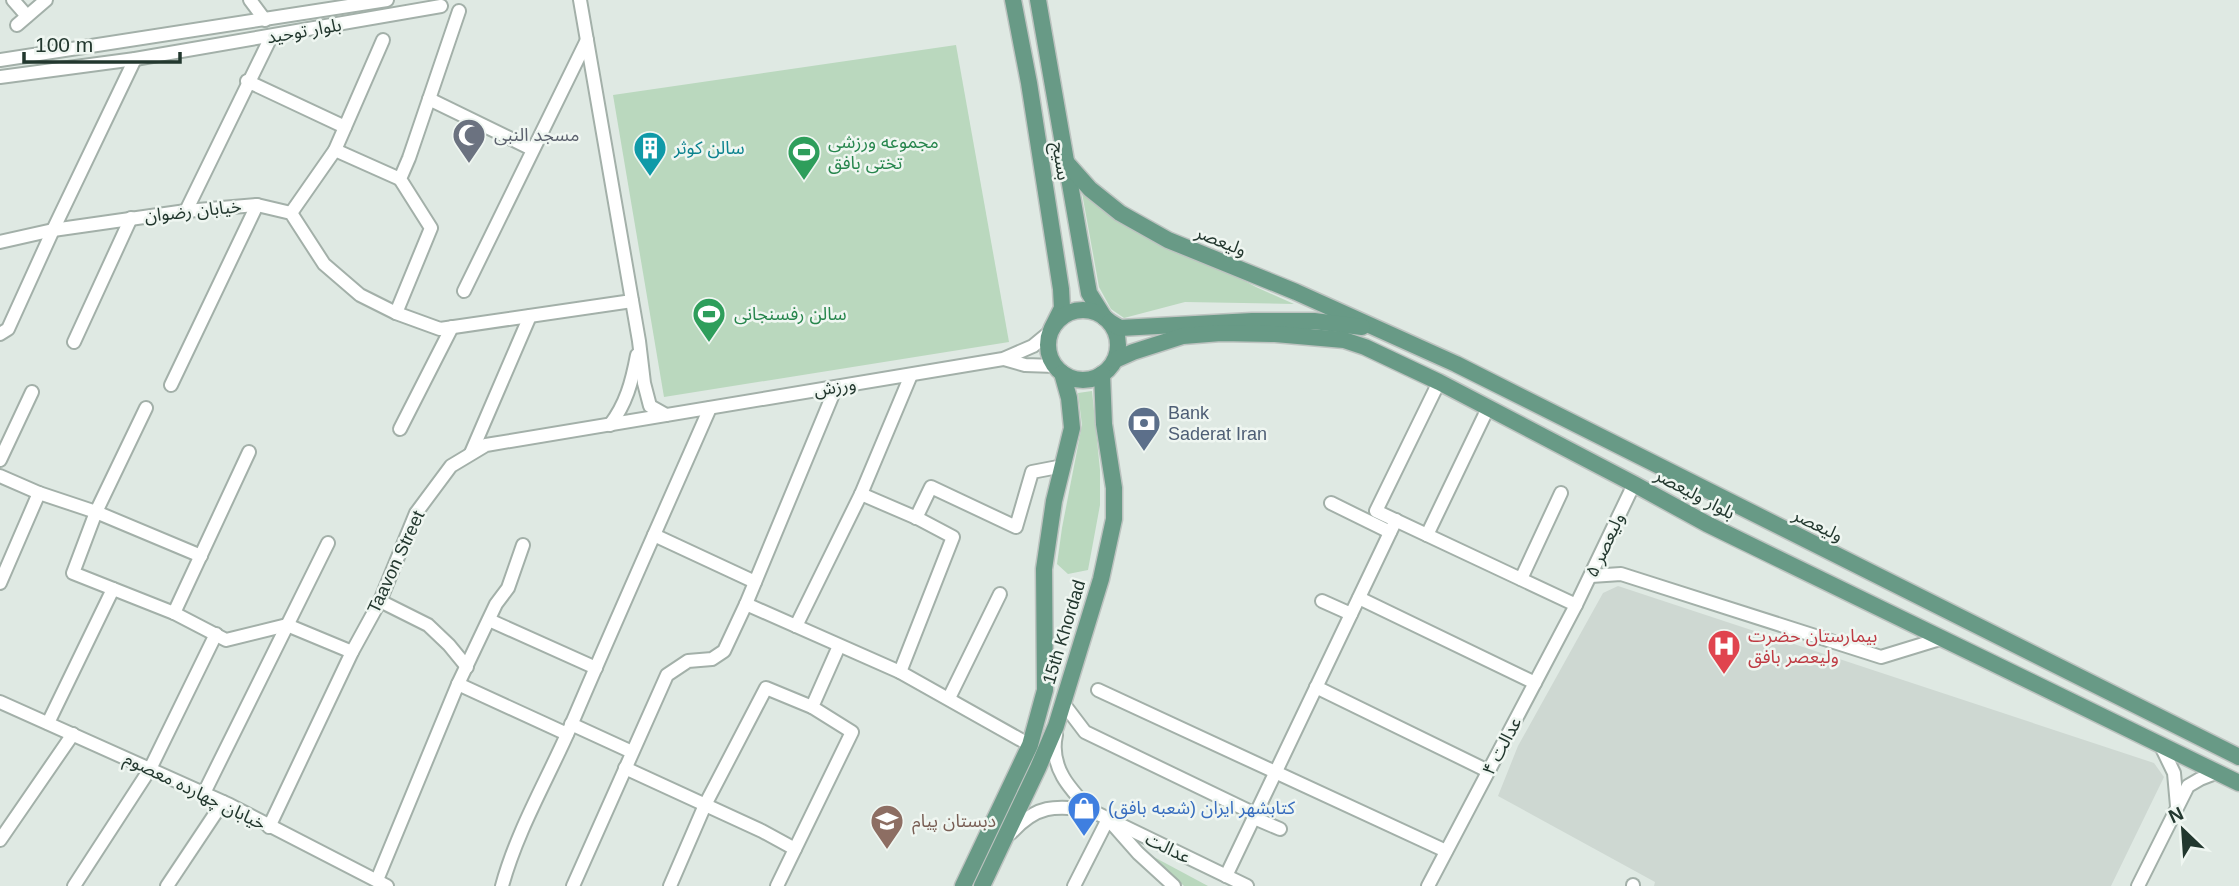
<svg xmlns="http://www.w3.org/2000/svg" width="2239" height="886" font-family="Helvetica,'Noto Sans Arabic',sans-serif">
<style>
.built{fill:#ced8d2}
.green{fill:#bad8be}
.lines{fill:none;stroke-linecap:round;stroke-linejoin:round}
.minor-casing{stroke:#a3b0a9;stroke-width:16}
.major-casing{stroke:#bdc3c0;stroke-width:19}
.minor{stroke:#fff;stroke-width:12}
.major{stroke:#689a86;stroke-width:16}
.labels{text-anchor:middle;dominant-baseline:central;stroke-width:5;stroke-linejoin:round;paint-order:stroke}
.street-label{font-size:18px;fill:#22372e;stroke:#eff6f1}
.worship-label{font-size:18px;fill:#5b616d;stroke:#eff6f1;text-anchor:start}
.leisure-label{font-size:18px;fill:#27864d;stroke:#eff6f1;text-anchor:start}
.culture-label{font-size:18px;fill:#0d838f;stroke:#eff6f1;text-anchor:start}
.service-label{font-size:18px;fill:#4e5e75;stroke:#eff6f1;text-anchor:start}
.health-label{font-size:18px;fill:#be3a42;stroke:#eff6f1;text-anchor:start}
.shop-label{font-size:18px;fill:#366cbe;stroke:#eff6f1;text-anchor:start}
.education-label{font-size:18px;fill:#785e54;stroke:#eff6f1;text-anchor:start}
</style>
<rect width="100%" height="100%" fill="#dfe9e3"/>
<!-- built -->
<polygon class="built" points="1618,586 2154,763 2164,777 2111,886 1654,886 1655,882 1498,796 1518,746 1603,593"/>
<!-- green -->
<g class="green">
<polygon points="956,45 1009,342 664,397 613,95"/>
<polygon points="1082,193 1256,287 1294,304 1185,302 1124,318 1111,309 1099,287"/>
<polygon points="1092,391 1100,470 1100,505 1088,570 1068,574 1057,564 1062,528 1082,425 1078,393"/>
<polygon points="1152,856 1208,886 1184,886"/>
</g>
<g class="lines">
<defs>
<g id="minor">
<polyline points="13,0 27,16"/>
<polyline points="250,0 265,20"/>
<polyline points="580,0 639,341 644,383 650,406 666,415"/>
<polyline points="17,25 46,0"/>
<polyline points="0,60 387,0"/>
<polyline points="0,77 135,59 441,6"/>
<polyline points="247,81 345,127"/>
<polyline points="429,99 532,149"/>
<polyline points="335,150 400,179"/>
<polyline points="186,211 271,37"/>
<polyline points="291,213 335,150 383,40"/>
<polyline points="0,242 53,230 186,211 257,205 291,213 324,264 360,295 396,313 440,329 632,301"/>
<polyline points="464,291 587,40"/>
<polyline points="396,313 431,228 400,179 409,158 459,11"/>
<polyline points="0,334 8,329 53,230 135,59"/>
<polyline points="74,342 131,218"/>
<polyline points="1004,359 1025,365 1055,366"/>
<polyline points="1439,382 1376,511 1576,605"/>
<polyline points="171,385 257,205"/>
<path d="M 610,425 C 626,404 632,382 637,355"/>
<polyline points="400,429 452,327"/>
<polyline points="471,453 530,316"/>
<polyline points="0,460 32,392"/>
<polyline points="0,476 39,493 96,512 146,408"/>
<polyline points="861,494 919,519 953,537 900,672"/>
<polyline points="1331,503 1390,532"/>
<polyline points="916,518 931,487 1016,527 1032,472 1063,466"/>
<polyline points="654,535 755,582"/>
<polyline points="1427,535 1488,408"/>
<polyline points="201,556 96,512 73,573 174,613 226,640 287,625 352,652"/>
<polyline points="1591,576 1621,574 1881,657 1943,638"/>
<polyline points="1521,579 1561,493"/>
<polyline points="0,583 39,493"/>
<polyline points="1359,598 1535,683"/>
<polyline points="380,601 428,625 449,645 467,667"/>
<polyline points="1322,601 1351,614"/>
<polyline points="746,604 900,672 1030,745"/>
<polyline points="174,613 249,452"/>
<polyline points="489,620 596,668"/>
<polyline points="796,626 861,494 911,375"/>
<polyline points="458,684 567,734"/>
<polyline points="1316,687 1488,771"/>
<polyline points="1098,690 1446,851"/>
<polyline points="949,698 1000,594"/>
<polyline points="0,702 230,805 387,886"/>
<polyline points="1063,703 1085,732 1255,814"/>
<polyline points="48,723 113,589"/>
<polyline points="571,724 632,752"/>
<path d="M 1056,735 C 1049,767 1070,789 1090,810"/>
<polyline points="2160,744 2174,773 2177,806"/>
<polyline points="625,768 762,831 795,849"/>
<polyline points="204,793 328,543"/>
<polyline points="1254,818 1280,829"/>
<polyline points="269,827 352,652 380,601 416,513 451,466 486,445 1003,359 1033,346 1050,332"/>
<path d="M 1011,833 C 1036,805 1055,805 1090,810 L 1247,886"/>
<polyline points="0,840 73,734"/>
<polyline points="1226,876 1396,520"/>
<polyline points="377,880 458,684 496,604 508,588 523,545"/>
<polyline points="74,886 150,769 216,634"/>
<polyline points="167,886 223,802"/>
<path d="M 502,886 C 517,831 546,782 569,730 C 615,622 663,515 710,408"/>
<polyline points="573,886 667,675 688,661 712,659 724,651 746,604 836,387"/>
<polyline points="670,886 705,805 766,688 812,707"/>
<polyline points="777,886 852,732 812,707 839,646"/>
<polyline points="1074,886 1108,819 1138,853 1174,886"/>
<polyline points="1428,886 1576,605 1634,484"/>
<polyline points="1633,886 1633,885"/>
<polyline points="2138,886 2188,786 2200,779 2218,772"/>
</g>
<g id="major">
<polyline points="1013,0 1029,83 1061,289 1062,308 1052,328"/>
<polyline points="1038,0 1086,276 1089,293 1104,317"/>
<polyline points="1066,162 1090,189 1120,213 1168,240 1296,292 1456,364 2239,757"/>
<circle cx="1083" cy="345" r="35"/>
<polyline points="1110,322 1120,328 1252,321 1314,321 1362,327"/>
<polyline points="1115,360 1133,352 1183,336 1221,333 1275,334 1344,340 1365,347 1439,382 1634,484 1707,524 2239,783"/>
<polyline points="963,886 1030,745 1045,690 1044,569 1054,501 1072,428 1069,398 1062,373"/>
<polyline points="982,886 1038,768 1056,726 1101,579 1114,519 1114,488 1104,424 1102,374"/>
</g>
</defs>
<!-- minor casing -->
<use href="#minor" class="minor-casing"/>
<!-- major casing -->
<use href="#major" class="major-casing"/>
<!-- minor -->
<use href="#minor" class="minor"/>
<!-- major -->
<use href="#major" class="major"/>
</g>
<!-- icons -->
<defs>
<symbol id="mosque-pin" viewBox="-11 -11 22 30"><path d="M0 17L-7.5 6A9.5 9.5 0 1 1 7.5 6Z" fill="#6b7280" stroke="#eff6f1"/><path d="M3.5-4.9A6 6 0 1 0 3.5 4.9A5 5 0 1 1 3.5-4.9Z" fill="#fff"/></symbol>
<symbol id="building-pin" viewBox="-11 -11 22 30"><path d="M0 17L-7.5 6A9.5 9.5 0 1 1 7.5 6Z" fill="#0f9aa8" stroke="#eff6f1"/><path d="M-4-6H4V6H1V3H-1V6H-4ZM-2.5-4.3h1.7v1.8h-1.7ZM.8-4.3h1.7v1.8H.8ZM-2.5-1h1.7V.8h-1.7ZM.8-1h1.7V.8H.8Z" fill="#fff"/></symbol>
<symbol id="stadium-pin" viewBox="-11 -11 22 30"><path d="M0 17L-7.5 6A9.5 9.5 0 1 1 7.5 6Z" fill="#2e9e5b" stroke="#eff6f1"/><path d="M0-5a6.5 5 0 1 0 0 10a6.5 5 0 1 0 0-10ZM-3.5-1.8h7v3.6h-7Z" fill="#fff"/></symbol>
<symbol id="bank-pin" viewBox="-11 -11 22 30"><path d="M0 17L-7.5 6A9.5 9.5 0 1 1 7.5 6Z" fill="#5c6f8a" stroke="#eff6f1"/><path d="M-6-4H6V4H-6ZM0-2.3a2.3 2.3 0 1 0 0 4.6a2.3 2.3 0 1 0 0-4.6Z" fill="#fff"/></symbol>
<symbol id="hospital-pin" viewBox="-11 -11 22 30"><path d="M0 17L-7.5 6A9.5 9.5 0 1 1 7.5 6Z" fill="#e0444e" stroke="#eff6f1"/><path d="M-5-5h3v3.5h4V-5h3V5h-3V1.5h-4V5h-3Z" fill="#fff"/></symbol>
<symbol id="shop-pin" viewBox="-11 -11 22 30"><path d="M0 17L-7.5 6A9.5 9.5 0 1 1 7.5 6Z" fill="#3f7fe0" stroke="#eff6f1"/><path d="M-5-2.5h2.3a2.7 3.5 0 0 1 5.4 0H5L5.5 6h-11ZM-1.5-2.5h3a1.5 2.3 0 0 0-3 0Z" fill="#fff"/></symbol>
<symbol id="school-pin" viewBox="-11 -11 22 30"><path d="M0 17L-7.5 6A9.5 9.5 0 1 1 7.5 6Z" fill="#8d6e63" stroke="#eff6f1"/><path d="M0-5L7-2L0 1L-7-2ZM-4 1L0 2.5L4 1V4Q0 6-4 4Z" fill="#fff"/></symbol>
</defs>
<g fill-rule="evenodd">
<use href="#mosque-pin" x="450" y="116" width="38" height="52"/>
<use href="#building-pin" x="631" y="129" width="38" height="52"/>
<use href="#stadium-pin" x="785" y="133" width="38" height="52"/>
<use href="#stadium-pin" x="690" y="295" width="38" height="52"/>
<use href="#bank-pin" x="1125" y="404" width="38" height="52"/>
<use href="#hospital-pin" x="1705" y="627" width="38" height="52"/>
<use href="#shop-pin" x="1065" y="789" width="38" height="52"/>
<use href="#school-pin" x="868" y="802" width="38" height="52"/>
</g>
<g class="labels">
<!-- street labels -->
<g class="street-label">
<text transform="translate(304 31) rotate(-10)">بلوار توحید</text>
<text transform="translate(1061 161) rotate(81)">بسیج</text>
<text transform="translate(193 211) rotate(-6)">خیابان رضوان</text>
<text transform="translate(1221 241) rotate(22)">ولیعصر</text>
<text transform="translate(835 387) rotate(-9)">ورزش</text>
<text transform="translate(1695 494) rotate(28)">بلوار ولیعصر</text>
<text transform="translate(1818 525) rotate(26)">ولیعصر</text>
<text transform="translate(1605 545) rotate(-65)">ولیعصر ۵</text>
<text transform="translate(396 562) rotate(-65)">Taavon Street</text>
<text transform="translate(1064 632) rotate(-73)">15th Khordad</text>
<text transform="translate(1502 746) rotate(-62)">عدالت ۴</text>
<text transform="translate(195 791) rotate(26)">خیابان چهارده معصوم</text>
<text transform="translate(1168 848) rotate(26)">عدالت</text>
</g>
<!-- worship labels -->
<g class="worship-label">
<text x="494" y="135">مسجد النبی</text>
</g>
<!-- leisure labels -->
<g class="leisure-label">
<text x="828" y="142">مجموعه ورزشی<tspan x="828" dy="21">تختی بافق</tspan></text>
<text x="734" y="314">سالن رفسنجانی</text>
</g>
<!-- culture labels -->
<g class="culture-label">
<text x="674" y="148">سالن کوثر</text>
</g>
<!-- service labels -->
<g class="service-label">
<text x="1168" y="413">Bank<tspan x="1168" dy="21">Saderat Iran</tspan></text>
</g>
<!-- health labels -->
<g class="health-label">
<text x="1748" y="636">بیمارستان حضرت<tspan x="1748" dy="21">ولیعصر بافق</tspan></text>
</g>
<!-- shop labels -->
<g class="shop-label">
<text x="1108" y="808">کتابشهر ایران (شعبه بافق)</text>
</g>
<!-- education labels -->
<g class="education-label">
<text x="912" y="821">دبستان پیام</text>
</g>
</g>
<!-- north arrow -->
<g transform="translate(2183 830) rotate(335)" stroke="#eff6f1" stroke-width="5" paint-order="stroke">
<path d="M0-5L12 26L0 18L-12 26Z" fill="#22372e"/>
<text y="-10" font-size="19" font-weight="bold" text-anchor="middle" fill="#22372e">N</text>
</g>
<!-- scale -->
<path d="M24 52v10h156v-10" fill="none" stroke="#22372e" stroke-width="3.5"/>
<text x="35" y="52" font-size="21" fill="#22372e" stroke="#eff6f1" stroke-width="5" paint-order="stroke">100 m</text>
</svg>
